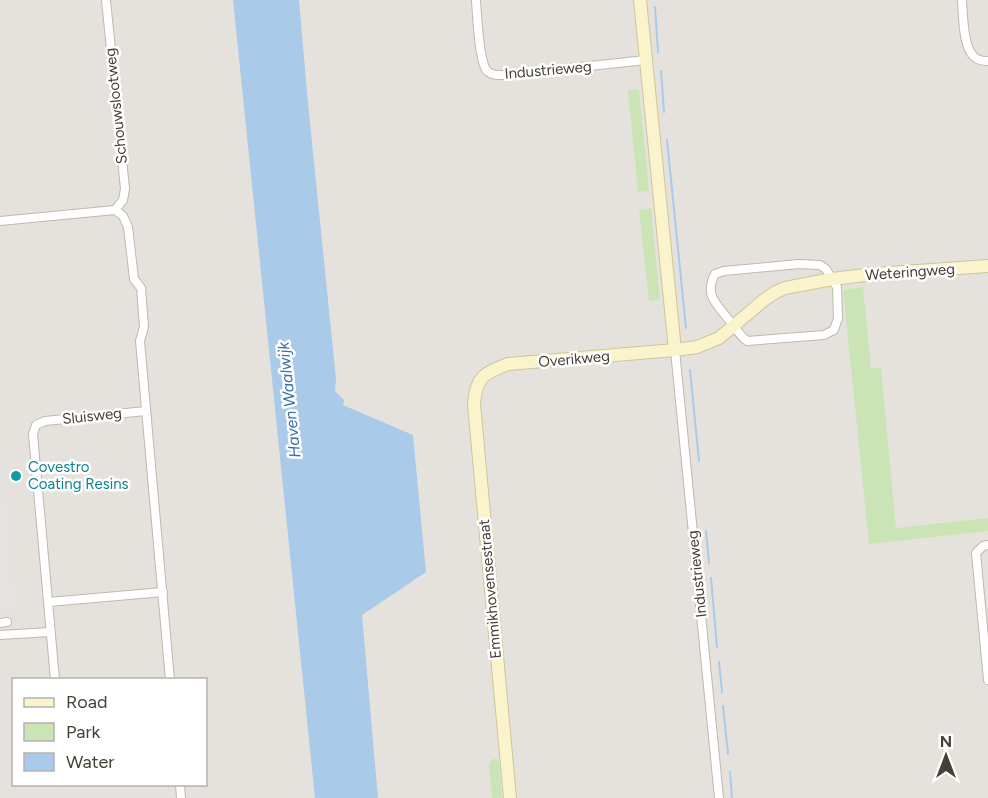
<svg xmlns="http://www.w3.org/2000/svg" width="988" height="798" font-family="Figtree,sans-serif">
<style>
.industrial{fill:#e5e2dd;fill-rule:evenodd}
.green{fill:#cae4b5}
.parking{fill:#e4e3e0}
.water{fill:#aacaea}
.lines{fill:none;stroke-linecap:round;stroke-linejoin:round}
.stream{stroke:#aacaea;stroke-width:2}
.street-casing{stroke:#bdb9ac;stroke-width:10}
.secondary-casing{stroke:#cfc59b;stroke-width:14}
.street{stroke:#fff;stroke-width:8}
.secondary{stroke:#faf3cb;stroke-width:12}
.culture-dot{fill:#0f9aa8;stroke:#fff;stroke-width:2}
.labels{text-anchor:middle;dominant-baseline:central;stroke-width:5;stroke-linejoin:round;paint-order:stroke}
.street-label{font-size:15px;fill:#464137;stroke:#fff}
.culture-label{font-size:15px;fill:#0d838f;stroke:#fff;text-anchor:start}
.water-label{font-size:16px;font-style:italic;fill:#3970a9;stroke:#fff}
</style>
<rect width="100%" height="100%" fill="#f3f1e8"/>
<!-- industrial -->
<path class="industrial" d="M 0,0 L 988,0 L 988,798 L 0,798 ZM 14,680 L 206,680 L 206,784 L 14,784 Z"/>
<!-- green -->
<g class="green">
<polygon points="630,90 639,90 649,191 638,192 628,91"/>
<polygon points="651,208 660,300 649,301 639,210"/>
<polygon points="863,287 871,368 881,368 896,528 988,518 988,531 869,544 843,290"/>
<polygon points="493,759 497,759 499,762 502,798 492,798 489,764"/>
</g>
<!-- parking -->
<polygon class="parking" points="0,453 1,453 16,610 9,610 0,617"/>
<!-- water -->
<polygon class="water" points="233,0 299,0 308,103 336,379 335,391 344,400 343,405 413,435 426,572 362,615 378,798 315,798"/>
<g class="lines">
<!-- stream -->
<g class="stream">
<polyline points="655,7 658,52"/>
<polyline points="661,71 664,112"/>
<polyline points="667,140 686,328"/>
<polyline points="690,370 699,461"/>
<polyline points="706,531 709,563"/>
<polyline points="711,578 717,647"/>
<polyline points="719,662 722,692"/>
<polyline points="723,706 728,754"/>
<polyline points="730,772 732,798"/>
</g>
<defs>
<g id="street">
<polyline points="106,0 125,189 123,200 115,210"/>
<path d="M 476,0 C 477,15 479,61 487,71 C 492,76 499,75 505,75 L 646,60"/>
<path d="M 962,0 C 963,14 963,42 971,53 C 975,60 981,61 988,61"/>
<polyline points="0,221 115,210 123,216 128,227 134,279 141,288 144,327 140,341 170,680"/>
<path d="M 798,264 L 820,265 L 826,269 L 837,287 L 838,318 L 834,330 L 824,335 L 747,341 C 739,335 735,327 729,320 C 716,303 704,295 715,274 L 724,271 Z"/>
<polyline points="675,350 719,798"/>
<polyline points="988,545 983,546 976,553 988,680"/>
<polyline points="49,602 163,592"/>
<polyline points="0,623 7,622"/>
<polyline points="0,635 50,632"/>
<polyline points="55,680 33,434 36,425 45,421 146,411"/>
<polyline points="180,784 181,798"/>
</g>
<g id="secondary">
<polyline points="640,0 675,350"/>
<path d="M 510,798 L 474,404 C 476,377 484,373 508,364 L 675,350 L 697,347 L 719,338 L 764,300 L 776,292 L 785,288 L 832,279 L 874,274 L 988,266"/>
</g>
</defs>
<!-- street casing -->
<use href="#street" class="street-casing"/>
<!-- secondary casing -->
<use href="#secondary" class="secondary-casing"/>
<!-- street -->
<use href="#street" class="street"/>
<!-- secondary -->
<use href="#secondary" class="secondary"/>
</g>
<!-- markers -->
<circle class="culture-dot" cx="16" cy="476" r="6"/>
<g class="labels">
<!-- street labels -->
<g class="street-label">
<text transform="translate(548 70) rotate(-5)">Industrieweg</text>
<text transform="translate(116 106) rotate(-96)">Schouwslootweg</text>
<text transform="translate(910 272) rotate(-4)">Weteringweg</text>
<text transform="translate(574 359) rotate(-5)">Overikweg</text>
<text transform="translate(92 416) rotate(-6)">Sluisweg</text>
<text transform="translate(697 574) rotate(-96)">Industrieweg</text>
<text transform="translate(490 589) rotate(-95)">Emmikhovensestraat</text>
</g>
<!-- culture labels -->
<g class="culture-label">
<text x="28" y="467">Covestro<tspan x="28" dy="17">Coating Resins</tspan></text>
</g>
<!-- water labels -->
<g class="water-label">
<text transform="translate(289 400) rotate(-96)">Haven Waalwijk</text>
</g>
</g>
<!-- legend -->
<rect x="12" y="678" width="195" height="108" fill="#ffffff" stroke="#b5b3af" stroke-width="1.5"/>
<rect x="24" y="698" width="30" height="9" fill="#faf3cb" stroke="#b5b3af" stroke-width="1.5"/>
<text x="66" y="708" font-size="18" fill="#464137">Road</text>
<rect x="24" y="723" width="30" height="18" fill="#cae4b5" stroke="#b5b3af" stroke-width="1.5"/>
<text x="66" y="738" font-size="18" fill="#464137">Park</text>
<rect x="24" y="753" width="30" height="18" fill="#aacaea" stroke="#b5b3af" stroke-width="1.5"/>
<text x="66" y="768" font-size="18" fill="#464137">Water</text>
<!-- north arrow -->
<g transform="translate(946 756)" stroke="#ffffff" stroke-width="4.5" paint-order="stroke">
<path d="M0-4.5L10 22L0 15L-10 22Z" fill="#464137"/>
<text y="-9" font-size="16" font-weight="bold" text-anchor="middle" fill="#464137">N</text>
</g>
</svg>
